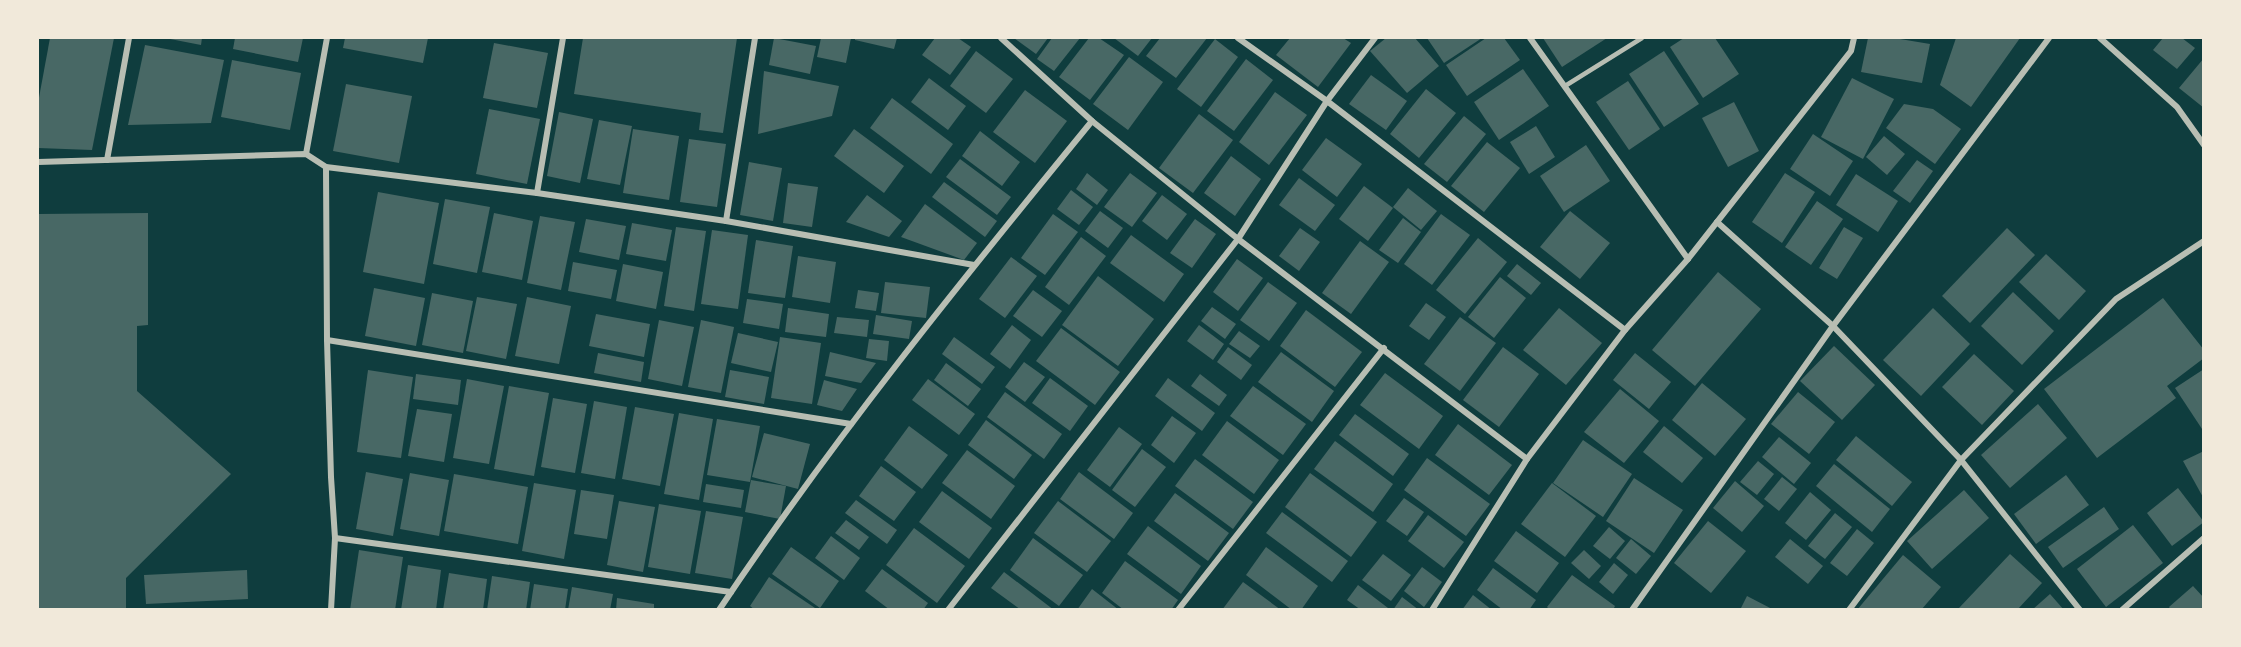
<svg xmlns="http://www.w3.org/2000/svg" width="2241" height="647" font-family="'Nunito Sans',sans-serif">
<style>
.building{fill:#486865}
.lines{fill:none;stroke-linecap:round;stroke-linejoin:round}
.service{stroke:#b8beb3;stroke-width:4.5}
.minor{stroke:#b8beb3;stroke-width:6}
</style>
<rect width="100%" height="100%" fill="#0f3d3e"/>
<!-- building -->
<g class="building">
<polygon points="50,38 114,38 92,150 38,148 38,103"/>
<polygon points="165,38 202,38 201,45"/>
<polygon points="235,38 303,38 298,62 233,49"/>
<polygon points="345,38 428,38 423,63 343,48"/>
<polygon points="583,38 737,38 723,133 699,130 701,113 574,94"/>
<polygon points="774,38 816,46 810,74 769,65"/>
<polygon points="821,38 851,38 846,63 817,57"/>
<polygon points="855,38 897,38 894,49 855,40"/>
<polygon points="935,38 958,38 971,47 950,75 922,55"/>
<polygon points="1014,38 1048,38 1036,54"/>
<polygon points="1052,38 1080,38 1054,71 1037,59"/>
<polygon points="1089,38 1099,38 1124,55 1090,100 1059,77"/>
<polygon points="1114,38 1152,38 1138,56"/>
<polygon points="1160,38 1207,38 1176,78 1146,56"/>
<polygon points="1290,38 1343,38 1351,43 1318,87 1276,55"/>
<polygon points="1386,38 1415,38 1439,66 1407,93 1370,51"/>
<polygon points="1427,38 1482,38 1444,63"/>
<polygon points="1486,38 1504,38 1520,60 1467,96 1446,65"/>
<polygon points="1543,38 1607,38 1562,67"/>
<polygon points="1684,38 1715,38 1739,74 1703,98 1670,47"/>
<polygon points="1868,38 1894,38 1930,44 1922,83 1861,72"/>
<polygon points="1956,38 2020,38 1971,107 1940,85"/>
<polygon points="2163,38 2182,38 2195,48 2177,69 2153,50"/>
<polygon points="1215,39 1238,57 1201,107 1177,89"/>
<polygon points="494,43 548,53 537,108 483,98"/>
<polygon points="145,45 224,60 211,123 128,125"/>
<polygon points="976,51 1013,79 986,113 950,86"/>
<polygon points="1664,51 1699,104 1664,127 1629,74"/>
<polygon points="1129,57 1163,82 1128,130 1093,104"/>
<polygon points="2204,58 2204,108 2179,88"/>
<polygon points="1246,59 1273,80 1234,131 1207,111"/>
<polygon points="232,60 301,73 290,130 221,117"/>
<polygon points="1523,69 1549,106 1499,140 1474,102"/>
<polygon points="764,71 839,86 832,116 758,134"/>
<polygon points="1371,75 1407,101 1386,130 1349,104"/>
<polygon points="929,78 966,106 948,130 911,102"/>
<polygon points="1852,78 1894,99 1863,159 1821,137"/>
<polygon points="1628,81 1660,129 1629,150 1596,102"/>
<polygon points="346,84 412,96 399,163 333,151"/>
<polygon points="1426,89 1456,113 1419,158 1390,134"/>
<polygon points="1025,90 1067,121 1035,163 993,132"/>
<polygon points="1275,92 1307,115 1269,165 1239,142"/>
<polygon points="892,98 953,144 931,174 870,128"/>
<polygon points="1734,102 1759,151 1728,167 1702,118"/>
<polygon points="1904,104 1933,109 1961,129 1935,164 1886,128"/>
<polygon points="489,109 540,119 527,184 476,174"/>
<polygon points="559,112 593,119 580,183 547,176"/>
<polygon points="1199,114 1233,140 1193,193 1159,168"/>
<polygon points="1464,116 1486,134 1447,182 1424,164"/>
<polygon points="599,120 632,126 620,185 587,179"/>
<polygon points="1536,126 1555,157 1529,174 1510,142"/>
<polygon points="633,129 679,136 669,200 623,193"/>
<polygon points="854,129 904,166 884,193 834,156"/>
<polygon points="980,131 1020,162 1002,186 962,156"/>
<polygon points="1813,134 1853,161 1830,196 1790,169"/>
<polygon points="1884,136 1905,154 1887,175 1866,157"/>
<polygon points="1326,138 1362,164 1337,197 1302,170"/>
<polygon points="689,139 726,144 717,207 680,202"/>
<polygon points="1487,142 1520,168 1484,212 1451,186"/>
<polygon points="1586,145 1610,181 1564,212 1540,176"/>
<polygon points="1231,156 1261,179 1235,216 1204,193"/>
<polygon points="960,159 1011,197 997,215 946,177"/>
<polygon points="1917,160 1933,171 1910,203 1893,191"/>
<polygon points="749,162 782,168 773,221 740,215"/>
<polygon points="1087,173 1108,190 1097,205 1076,189"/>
<polygon points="1130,173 1157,193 1132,227 1104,207"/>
<polygon points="1785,173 1815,192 1782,243 1752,222"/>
<polygon points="1856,174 1898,201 1878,232 1836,205"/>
<polygon points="1299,178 1335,205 1315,231 1279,205"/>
<polygon points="944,182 997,221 985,237 932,197"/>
<polygon points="788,183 818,187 812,227 783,223"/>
<polygon points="1364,186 1393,208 1368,241 1339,219"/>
<polygon points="1408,188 1437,211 1421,230 1393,207"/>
<polygon points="1071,190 1093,207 1079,225 1057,209"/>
<polygon points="378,192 439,203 424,284 363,272"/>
<polygon points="867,195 902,221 889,237 846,222"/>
<polygon points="1162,195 1187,214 1167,240 1142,221"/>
<polygon points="445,199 490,207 477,273 433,264"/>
<polygon points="1817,201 1843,219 1811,265 1785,247"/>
<polygon points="925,204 977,243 964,260 901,237"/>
<polygon points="1100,211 1123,228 1108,248 1085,231"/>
<polygon points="1570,211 1610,243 1580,279 1540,247"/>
<polygon points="148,213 148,325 137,326 137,391 231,474 126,578 126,610 38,610 38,214"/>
<polygon points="494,213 533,221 522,280 482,272"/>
<polygon points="1053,214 1078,232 1045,275 1021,258"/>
<polygon points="1441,214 1470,235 1432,285 1404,264"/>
<polygon points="540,216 575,222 561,290 527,283"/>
<polygon points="1403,218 1421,232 1398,263 1379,250"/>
<polygon points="586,219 626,226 619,260 579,252"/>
<polygon points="1195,219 1216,234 1192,268 1170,253"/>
<polygon points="632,223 672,230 666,261 626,254"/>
<polygon points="676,227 706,231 694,311 664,306"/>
<polygon points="1844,227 1863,238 1837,279 1819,268"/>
<polygon points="1300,228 1320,242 1299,271 1279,256"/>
<polygon points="2007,228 2035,255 1970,323 1942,296"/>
<polygon points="712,230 748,235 738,309 701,304"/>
<polygon points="1131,235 1184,274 1164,302 1110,263"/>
<polygon points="1081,237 1106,256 1069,305 1045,287"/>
<polygon points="1478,238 1507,262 1465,314 1436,290"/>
<polygon points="756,240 793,246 785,298 748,293"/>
<polygon points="1360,241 1389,262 1351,314 1322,293"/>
<polygon points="2046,254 2086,291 2059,320 2019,282"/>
<polygon points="798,256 836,262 830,303 792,297"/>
<polygon points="1011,257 1037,276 1005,318 979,299"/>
<polygon points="1237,259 1263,278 1238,311 1213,292"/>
<polygon points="573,262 617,270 611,299 568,291"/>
<polygon points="623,264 663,272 656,309 616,301"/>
<polygon points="1517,264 1541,283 1531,295 1507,276"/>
<polygon points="1718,272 1761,309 1695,386 1652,350"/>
<polygon points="1098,276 1154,319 1118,366 1062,325"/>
<polygon points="1500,277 1526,298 1494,338 1468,317"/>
<polygon points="885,282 930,287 926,318 881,313"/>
<polygon points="1268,282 1297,303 1269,341 1240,320"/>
<polygon points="374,288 425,298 416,346 365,336"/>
<polygon points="858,290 879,293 876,311 855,308"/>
<polygon points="1033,290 1062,311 1042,337 1013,316"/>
<polygon points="2013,292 2054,331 2022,365 1981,326"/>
<polygon points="432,293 473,301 463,353 422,345"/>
<polygon points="477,297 517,304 506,359 466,351"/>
<polygon points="527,297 571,306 559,364 515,356"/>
<polygon points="2163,298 2204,350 2204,358 2167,386 2176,398 2097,458 2044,389"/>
<polygon points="747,299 783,304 779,329 743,323"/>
<polygon points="1426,303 1446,317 1429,340 1409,326"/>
<polygon points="1212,307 1236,324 1225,339 1201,321"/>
<polygon points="788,308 829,314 826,337 785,332"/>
<polygon points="1559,308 1602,343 1566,385 1523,350"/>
<polygon points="1933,308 1970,344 1921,396 1883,360"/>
<polygon points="1306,310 1362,352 1335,387 1280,346"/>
<polygon points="596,314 650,324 644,357 589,346"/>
<polygon points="876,315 912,321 909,339 873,334"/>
<polygon points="837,317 869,320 867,337 834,333"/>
<polygon points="1460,317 1496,343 1460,391 1424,364"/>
<polygon points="659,320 694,327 682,386 648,379"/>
<polygon points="701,320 734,327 721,393 688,387"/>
<polygon points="1012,325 1031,340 1010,369 990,354"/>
<polygon points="1199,325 1224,344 1213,360 1187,341"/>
<polygon points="1061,328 1120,372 1095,405 1036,361"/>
<polygon points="1239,331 1260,346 1250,358 1229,344"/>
<polygon points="738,333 778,342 771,372 731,363"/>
<polygon points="780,337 821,343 812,404 771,398"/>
<polygon points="954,337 995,367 982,384 942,354"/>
<polygon points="869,339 889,341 887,361 866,358"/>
<polygon points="1834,346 1875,385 1842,420 1800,381"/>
<polygon points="1228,347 1252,365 1241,380 1217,362"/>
<polygon points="1503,347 1539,374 1499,427 1463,400"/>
<polygon points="830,352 876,363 861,383 825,376"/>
<polygon points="1281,352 1334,391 1312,422 1258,382"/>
<polygon points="598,353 644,362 641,382 594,373"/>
<polygon points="1635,353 1671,382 1649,409 1613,380"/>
<polygon points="1974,354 2014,391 1982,425 1942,387"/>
<polygon points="1024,362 1045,377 1025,402 1005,387"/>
<polygon points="946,363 981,389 968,406 934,380"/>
<polygon points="2204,369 2204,432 2175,388"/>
<polygon points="368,370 413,377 401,458 357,452"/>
<polygon points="730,370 769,377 764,404 725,397"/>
<polygon points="1385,373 1443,416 1419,449 1360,405"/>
<polygon points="416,374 461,380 458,405 413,399"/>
<polygon points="1200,374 1227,395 1219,406 1191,386"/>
<polygon points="1050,378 1088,406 1070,431 1032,403"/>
<polygon points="1168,378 1215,413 1202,431 1155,396"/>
<polygon points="467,379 504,386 489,464 453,458"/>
<polygon points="928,379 975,414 959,435 912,400"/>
<polygon points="824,380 857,389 842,411 817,405"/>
<polygon points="1702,383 1746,419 1715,456 1672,420"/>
<polygon points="509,386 549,393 534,476 494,469"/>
<polygon points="1253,386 1306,424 1283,455 1230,416"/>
<polygon points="1620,389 1659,421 1624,463 1584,432"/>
<polygon points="1005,392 1062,434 1044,459 987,417"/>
<polygon points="1798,392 1835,422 1809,454 1771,424"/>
<polygon points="553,398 587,404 575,473 541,467"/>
<polygon points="594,401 627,407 615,479 581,473"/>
<polygon points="2038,404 2067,438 2010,488 1981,455"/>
<polygon points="635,407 674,414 660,486 622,479"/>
<polygon points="417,409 452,414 444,462 408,456"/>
<polygon points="679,413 713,419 699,500 664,494"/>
<polygon points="1355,414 1409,454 1393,476 1339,435"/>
<polygon points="1172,416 1196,433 1174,463 1151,445"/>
<polygon points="717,419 760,426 750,482 707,475"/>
<polygon points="986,420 1032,455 1014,479 968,445"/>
<polygon points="1227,421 1279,460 1254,494 1202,455"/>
<polygon points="1458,424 1512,465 1489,495 1435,455"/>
<polygon points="909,426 948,455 922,489 884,460"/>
<polygon points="1664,426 1703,458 1682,483 1643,452"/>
<polygon points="1119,427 1142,444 1110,487 1087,470"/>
<polygon points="764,433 810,444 798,489 752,477"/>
<polygon points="1856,436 1912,482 1892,506 1836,460"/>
<polygon points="1779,437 1811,463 1794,484 1762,457"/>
<polygon points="1583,440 1632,474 1603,517 1553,483"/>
<polygon points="1335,441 1393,484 1373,512 1314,469"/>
<polygon points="1142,449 1166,467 1135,507 1112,490"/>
<polygon points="967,450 1015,486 991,519 942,483"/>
<polygon points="2204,451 2204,499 2183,461"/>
<polygon points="1427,458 1490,504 1466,536 1404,490"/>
<polygon points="1195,459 1253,502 1233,529 1175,486"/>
<polygon points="1758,461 1774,474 1757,495 1740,482"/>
<polygon points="1834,464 1890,509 1872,532 1816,486"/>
<polygon points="881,466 916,492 894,521 859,496"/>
<polygon points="366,472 403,479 393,536 356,529"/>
<polygon points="1079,472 1133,513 1114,539 1060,499"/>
<polygon points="410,473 449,480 439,536 400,529"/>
<polygon points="1310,473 1377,522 1351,557 1285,507"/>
<polygon points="454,474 528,487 518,544 444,531"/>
<polygon points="2066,475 2089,505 2036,544 2014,514"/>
<polygon points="1782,477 1797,489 1779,511 1764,499"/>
<polygon points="1634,478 1683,510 1654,553 1606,521"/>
<polygon points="751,480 786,486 780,519 745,512"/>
<polygon points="1735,481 1764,506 1742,532 1713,508"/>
<polygon points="534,483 576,490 564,559 522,551"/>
<polygon points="1552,483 1596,516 1565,557 1521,524"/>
<polygon points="706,484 744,490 741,508 703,502"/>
<polygon points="2178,488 2204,522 2172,546 2147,513"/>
<polygon points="581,490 614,495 607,539 574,534"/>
<polygon points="1964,490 1989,518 1932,569 1907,541"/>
<polygon points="942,491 992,528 969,559 919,522"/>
<polygon points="1810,492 1831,510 1806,540 1785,523"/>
<polygon points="1175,493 1229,533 1208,561 1154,521"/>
<polygon points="1404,498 1424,512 1407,536 1386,521"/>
<polygon points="856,500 897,530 887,544 845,513"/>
<polygon points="619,501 655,507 643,572 607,565"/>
<polygon points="1058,501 1111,541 1087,572 1034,533"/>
<polygon points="659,504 701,511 690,574 648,567"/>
<polygon points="2104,507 2119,529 2063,568 2048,547"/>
<polygon points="706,511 743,517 732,579 695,573"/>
<polygon points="1282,512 1348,561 1332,582 1266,533"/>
<polygon points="1835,513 1852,527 1825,559 1808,546"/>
<polygon points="1428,515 1464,542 1444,568 1408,541"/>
<polygon points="846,520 869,537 859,550 835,533"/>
<polygon points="1708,521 1746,551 1711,593 1674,563"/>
<polygon points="2133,525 2163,563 2106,607 2077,569"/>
<polygon points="1148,526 1201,566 1181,594 1127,554"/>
<polygon points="1609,527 1625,541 1610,559 1593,546"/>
<polygon points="914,528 965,566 937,603 886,565"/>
<polygon points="1857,529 1874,543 1847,576 1830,563"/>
<polygon points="1516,531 1559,563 1537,593 1494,561"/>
<polygon points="831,536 860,558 844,580 815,558"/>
<polygon points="1033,538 1083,575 1059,606 1010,570"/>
<polygon points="1631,539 1651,556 1636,574 1616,558"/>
<polygon points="1790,539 1823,566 1808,584 1775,557"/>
<polygon points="791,547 839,581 820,608 772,574"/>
<polygon points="1266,547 1318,586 1301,610 1292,610 1246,575"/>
<polygon points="359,550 403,557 395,610 350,610"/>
<polygon points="1584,550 1601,566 1589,579 1571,563"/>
<polygon points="1383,554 1411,575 1391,601 1362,580"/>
<polygon points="2010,554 2042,583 2017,610 1960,610 1959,608"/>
<polygon points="1903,555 1941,587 1921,610 1857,610"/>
<polygon points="1125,561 1178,600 1171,610 1124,610 1102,593"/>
<polygon points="1614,563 1628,575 1613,594 1599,582"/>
<polygon points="408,565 441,570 436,610 401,610"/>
<polygon points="1422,567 1442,582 1424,607 1404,591"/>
<polygon points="1493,568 1536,600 1529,610 1503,610 1477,590"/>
<polygon points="882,569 928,603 923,610 890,610 865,591"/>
<polygon points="247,570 248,599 146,604 144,575"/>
<polygon points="1004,572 1054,610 1021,610 991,588"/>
<polygon points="449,573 487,579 483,610 443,610"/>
<polygon points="1572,575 1615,606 1613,610 1550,610 1547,607"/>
<polygon points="492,576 530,582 526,610 487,610"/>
<polygon points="769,577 818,610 755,610 750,606"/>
<polygon points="1243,582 1281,610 1222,610"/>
<polygon points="534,584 568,589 565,610 530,610"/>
<polygon points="1358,585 1388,608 1387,610 1361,610 1347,600"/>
<polygon points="2193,586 2204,598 2204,610 2171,610 2169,607"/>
<polygon points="572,587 613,594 610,610 568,610"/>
<polygon points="1092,589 1119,610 1077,610"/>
<polygon points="2050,594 2064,610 2032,610"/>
<polygon points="1473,595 1492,610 1462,610"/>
<polygon points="1747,596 1774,610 1740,610"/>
<polygon points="1402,597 1419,610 1393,610"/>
<polygon points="617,598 654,604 654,610 616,610"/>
</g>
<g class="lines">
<!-- service -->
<polyline class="service" points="1565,86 1642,38"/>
<!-- minor -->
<g class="minor">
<polyline points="1001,38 1092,121 1238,239 1527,459"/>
<polyline points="1238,38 1327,101 1625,330"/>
<polyline points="1530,38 1688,259"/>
<polyline points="2100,38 2177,107 2204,145"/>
<polyline points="306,154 327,38"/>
<polyline points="107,160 129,38"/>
<polyline points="38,162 306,154 326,167 537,193 726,221 974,265"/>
<polyline points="326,167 327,340 331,477 335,538 331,610"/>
<polyline points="537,193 563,38"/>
<polyline points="726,221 755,38"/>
<polyline points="1717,222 1833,326 1961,460 2080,610"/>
<polyline points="327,340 851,424"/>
<polyline points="335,538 731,592"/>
<path d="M 719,610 C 833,439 962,280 1092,121"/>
<polyline points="948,610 1238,239 1327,101 1375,38"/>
<polyline points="1178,610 1384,348"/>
<polyline points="1432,610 1527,459 1625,330 1688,259 1851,51 1854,38"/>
<polyline points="1632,610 1833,326 2049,38"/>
<polyline points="1849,610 1961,460 2116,299 2204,241"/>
<polyline points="2122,610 2204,538"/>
</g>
</g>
<!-- border -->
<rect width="2241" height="647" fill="none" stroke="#f1e9da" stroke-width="78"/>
</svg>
